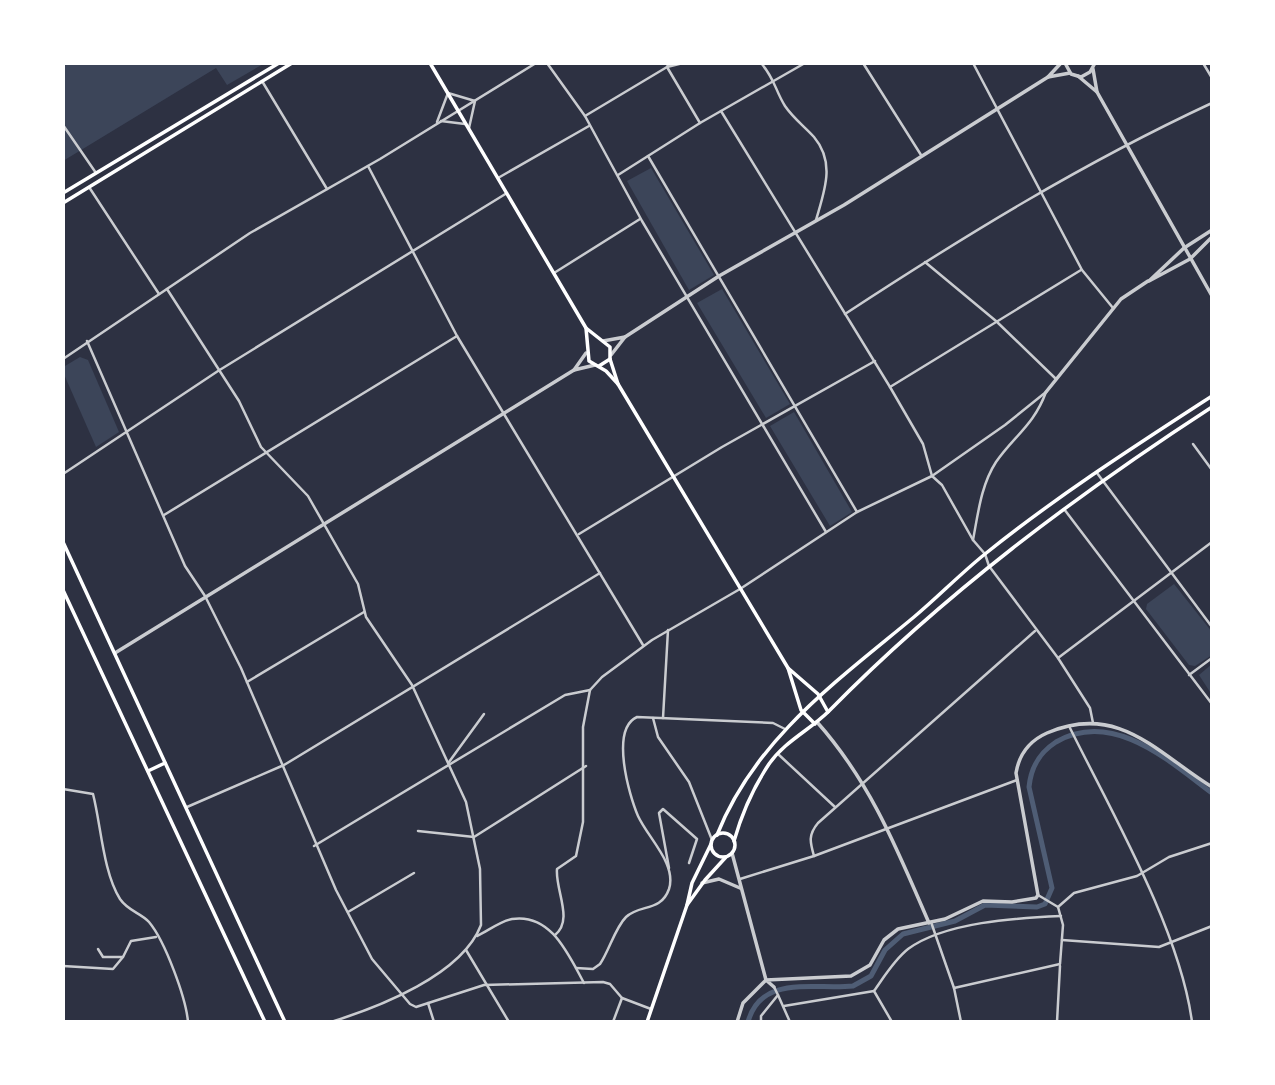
<svg xmlns="http://www.w3.org/2000/svg" width="1275" height="1085" font-family="'Titillium Web',sans-serif">
<style>
.green{fill:#3c4559}
.lines{fill:none;stroke-linecap:round;stroke-linejoin:round}
.canal{stroke:#4f5d75;stroke-width:5}
.minor{stroke:#caccd0;stroke-width:2.5}
.tertiary{stroke:#caccd0;stroke-width:3.5}
.secondary{stroke:#fff;stroke-width:3.5}
</style>
<rect width="100%" height="100%" fill="#2d3142"/>
<!-- green -->
<g class="green">
<polygon points="63,63 265,63 227,85 216,68 63,161"/>
<polygon points="651,168 714,275 689,290 627,181"/>
<polygon points="722,289 790,404 766,418 697,303"/>
<polygon points="80,357 88,360 119,432 96,447 63,372 65,366"/>
<polygon points="794,412 852,512 830,526 770,426"/>
<polygon points="1174,584 1212,632 1212,655 1195,666 1189,665 1146,609 1147,604"/>
<polygon points="1212,664 1212,695 1199,675"/>
</g>
<g class="lines">
<!-- canal -->
<path class="canal" d="M 748,1022 C 761,974 814,990 853,986 L 871,976 L 885,950 L 903,934 L 955,921 L 985,905 L 1037,907 L 1045,904 L 1052,888 L 1029,787 C 1031,767 1039,753 1056,742 C 1113,709 1169,761 1212,793"/>
<!-- minor -->
<g class="minor">
<polyline points="547,63 585,116 642,221 826,532"/>
<polyline points="669,63 667,67 700,123"/>
<path d="M 761,63 C 775,79 775,90 785,106 C 793,118 805,127 814,137 C 836,163 824,192 816,220"/>
<polyline points="863,63 921,155"/>
<polyline points="973,63 1082,270 1113,308"/>
<polyline points="1203,63 1212,78"/>
<polyline points="262,81 327,189"/>
<polyline points="721,111 890,387 923,444 932,476 942,485 973,540 985,554 989,566 1058,658 1090,708 1093,723"/>
<polyline points="585,116 667,67 683,63"/>
<polyline points="441,121 465,124"/>
<polyline points="437,122 448,93 475,101 469,128"/>
<polyline points="63,125 96,173"/>
<polyline points="648,156 857,512"/>
<polyline points="368,166 457,336 643,645"/>
<polyline points="618,175 700,123 805,63"/>
<polyline points="498,178 589,126"/>
<polyline points="89,187 159,294"/>
<polyline points="925,262 996,321 1055,378"/>
<polyline points="554,273 640,219"/>
<path d="M 167,289 L 239,401 L 261,447 L 308,496 L 358,584 L 366,617 L 412,685 L 466,802 L 480,869 L 481,925 C 462,975 379,1007 331,1022"/>
<path d="M 845,314 C 964,236 1083,163 1212,103"/>
<polyline points="87,341 185,566 205,596 241,668 336,890 372,959 410,1004 416,1007 484,985 603,982 610,984 622,998 651,1009"/>
<polyline points="63,359 250,233 380,159 536,63"/>
<polyline points="890,387 1081,270"/>
<polyline points="1193,444 1212,470"/>
<polyline points="1097,473 1212,627"/>
<polyline points="63,474 218,371 507,193"/>
<polyline points="1064,509 1212,704"/>
<polyline points="164,515 457,336"/>
<polyline points="579,534 722,447 875,361"/>
<path d="M 973,540 C 978,514 981,485 996,462 C 1014,436 1034,425 1046,392"/>
<polyline points="1058,658 1212,542"/>
<polyline points="1189,675 1212,658"/>
<polyline points="247,682 364,612"/>
<polyline points="653,718 658,737 689,782 712,840"/>
<polyline points="663,718 668,630"/>
<path d="M 1069,726 C 1111,811 1180,930 1192,1022"/>
<polyline points="778,754 835,807"/>
<polyline points="449,762 484,714"/>
<path d="M 63,789 L 93,794 C 101,825 103,872 120,899 C 128,911 141,913 149,922 C 165,941 186,998 188,1022"/>
<polyline points="187,807 284,765 600,573"/>
<polyline points="418,831 474,837 586,766"/>
<polyline points="314,846 565,695 590,690"/>
<path d="M 814,856 C 810,842 808,835 818,823 L 1035,631"/>
<polyline points="669,868 659,813 663,809 697,839 689,863"/>
<polyline points="740,879 814,856 1017,780"/>
<polyline points="1058,907 1074,893 1137,876 1169,857 1212,843"/>
<polyline points="348,912 414,873"/>
<polyline points="931,922 954,988 961,1022"/>
<path d="M 555,935 C 574,920 555,890 557,869 L 576,856 L 583,822 L 583,727 L 590,690 L 602,677 L 652,640 L 740,589 L 857,512 L 932,476 L 1005,425 L 1046,392"/>
<path d="M 477,936 C 488,931 500,921 512,919 C 551,913 568,954 584,983"/>
<polyline points="1062,940 1159,947 1212,926"/>
<polyline points="98,949 103,957 123,957 131,941 156,937"/>
<polyline points="466,950 509,1022"/>
<polyline points="63,966 113,969 123,957"/>
<path d="M 576,968 L 593,969 L 600,964 C 609,951 615,928 626,917 C 640,904 661,912 669,889 C 677,864 648,838 638,816 C 629,795 610,729 637,717 L 773,723 L 785,729"/>
<polyline points="954,988 1060,964 1063,925 1058,907 1038,895"/>
<polyline points="778,995 790,1022"/>
<polyline points="428,1003 434,1022"/>
<polyline points="784,1006 874,991"/>
<polyline points="613,1022 622,998"/>
<polyline points="761,1022 761,1016 778,995 774,987"/>
<path d="M 892,1022 L 874,991 C 884,977 894,960 908,949 C 945,922 1016,918 1061,916"/>
<polyline points="1035,1022 1098,1022"/>
<polyline points="1057,1022 1060,966"/>
</g>
<!-- tertiary -->
<g class="tertiary">
<polyline points="1061,63 1048,77 1070,73"/>
<polyline points="1065,63 1071,74 1081,77 1090,72 1095,63"/>
<polyline points="1078,76 1097,92 1093,69"/>
<polyline points="1097,92 1212,296"/>
<polyline points="1212,230 1184,248 1149,281 1190,259 1212,237"/>
<polyline points="625,337 719,276 844,205 1048,77"/>
<polyline points="603,341 625,337 611,355"/>
<polyline points="586,353 574,370 595,365"/>
<polyline points="1046,392 1121,299 1148,281"/>
<polyline points="115,653 574,370"/>
<path d="M 817,722 C 871,783 897,849 929,923"/>
<polyline points="732,853 766,980 743,1003 737,1022"/>
<polyline points="702,883 719,879 740,888"/>
<path d="M 774,987 L 766,980 L 851,976 L 870,965 L 884,940 L 898,929 L 945,919 L 983,901 L 1012,902 L 1036,898 L 1038,895 L 1016,773 C 1019,755 1029,741 1047,733 C 1119,702 1158,754 1212,787"/>
</g>
<!-- secondary -->
<g class="secondary">
<polyline points="430,63 586,328 589,361 606,371 618,384"/>
<polyline points="63,193 279,63"/>
<polyline points="63,203 292,63"/>
<polyline points="586,328 610,347 610,359 599,366"/>
<polyline points="610,359 618,384 788,668"/>
<polyline points="63,542 285,1022"/>
<polyline points="63,590 265,1022"/>
<polyline points="815,724 801,710 788,668 818,694 828,712"/>
<polyline points="148,771 165,763"/>
<circle cx="723" cy="845" r="12"/>
<path d="M 717,835 C 755,739 837,681 914,617 C 938,597 960,574 985,554 C 1057,496 1135,446 1212,396"/>
<path d="M 734,841 C 742,813 753,788 769,764 C 785,741 810,730 829,711 C 944,594 1075,496 1212,407"/>
<polyline points="711,844 692,883 687,905 705,880 726,857"/>
<polyline points="647,1022 687,905"/>
</g>
</g>
<!-- border -->
<rect width="1275" height="1085" fill="none" stroke="#ffffff" stroke-width="130"/>
</svg>
